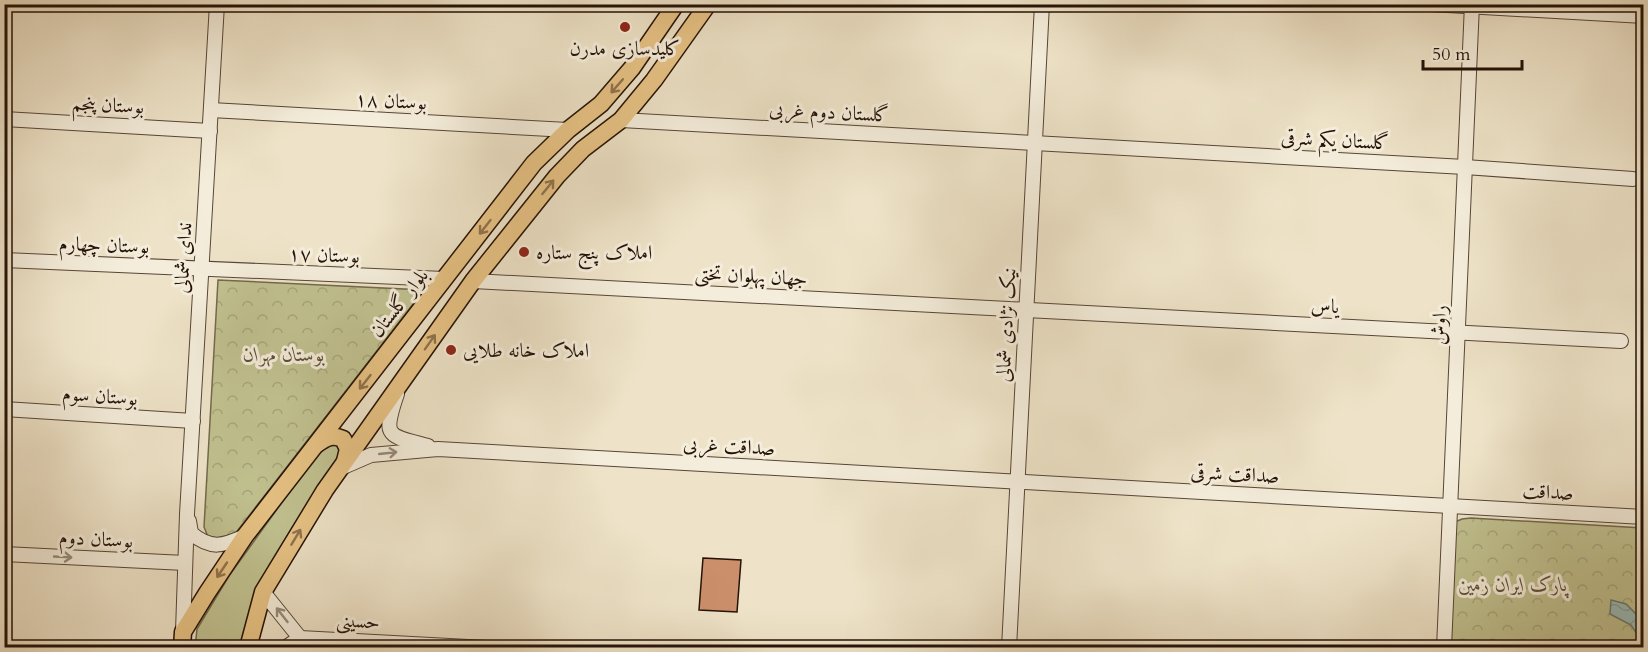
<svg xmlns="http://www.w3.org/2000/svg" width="1648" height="652" font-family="Cardo,Amiri,serif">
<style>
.grass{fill:#c1c190;stroke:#736a4c;stroke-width:1.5}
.park{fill:url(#park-crowns);stroke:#736a4c;stroke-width:1.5}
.water{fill:url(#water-waves);stroke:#6b7972;stroke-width:1.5}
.building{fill:#cc8f6c;stroke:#251207;stroke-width:1.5}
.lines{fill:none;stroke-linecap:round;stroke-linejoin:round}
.minor-casing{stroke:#574637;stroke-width:16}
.major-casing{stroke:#251207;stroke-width:19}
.minor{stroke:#f4eddb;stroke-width:14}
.major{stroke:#e7c284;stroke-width:16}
.oneway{stroke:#90734c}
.oneway2{stroke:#978a7c}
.poi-dot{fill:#8f2418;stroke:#f4eddb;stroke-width:2}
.labels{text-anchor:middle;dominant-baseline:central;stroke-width:6;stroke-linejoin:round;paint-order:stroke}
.poi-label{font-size:20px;fill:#251207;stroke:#f4eddb;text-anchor:start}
.street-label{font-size:20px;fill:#251207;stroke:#f4eddb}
.park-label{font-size:20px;font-style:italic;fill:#5c4f37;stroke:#f4eddb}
</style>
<defs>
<pattern id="park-crowns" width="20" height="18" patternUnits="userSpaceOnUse" patternTransform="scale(1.5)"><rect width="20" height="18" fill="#c1c190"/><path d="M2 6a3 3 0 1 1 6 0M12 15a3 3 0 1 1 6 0" fill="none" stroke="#a6a57b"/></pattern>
<pattern id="water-waves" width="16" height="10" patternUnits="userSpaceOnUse" patternTransform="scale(1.5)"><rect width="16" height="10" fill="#9abdba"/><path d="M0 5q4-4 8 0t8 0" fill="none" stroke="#85a19e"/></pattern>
</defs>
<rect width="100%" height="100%" fill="#eee3c8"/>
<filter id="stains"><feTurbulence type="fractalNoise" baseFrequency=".00333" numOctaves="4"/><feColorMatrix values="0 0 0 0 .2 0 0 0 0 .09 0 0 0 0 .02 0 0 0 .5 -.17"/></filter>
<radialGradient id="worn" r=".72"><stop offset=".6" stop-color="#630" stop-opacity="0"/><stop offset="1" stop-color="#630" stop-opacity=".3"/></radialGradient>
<!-- grass -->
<path class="grass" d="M 333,444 C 340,446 340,450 342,456 L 242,647 L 195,648 L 197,629 L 229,576 L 321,448 Z"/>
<!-- park -->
<g class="park">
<polygon points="218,280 424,290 231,539 208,537 204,527"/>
<polygon points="1471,518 1643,528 1643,647 1447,648 1455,522 1462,519"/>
</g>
<!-- water -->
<path class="water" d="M 1611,600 L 1626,604 L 1639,617 C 1639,626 1644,632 1643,641 L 1641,640 L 1631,625 L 1610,614 Z"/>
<!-- building -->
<polygon class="building" points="703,558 741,560 737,612 699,610"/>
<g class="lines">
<defs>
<g id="minor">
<polyline points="1430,4 1644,16"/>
<polyline points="211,110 568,130"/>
<polyline points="4,119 210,131"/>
<polyline points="621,120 1465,167 1633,179"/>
<polyline points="4,260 444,279"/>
<polyline points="473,281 1621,341"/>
<path d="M 397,394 C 382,438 387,435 428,446"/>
<polyline points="4,409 193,421"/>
<polyline points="341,468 371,455 438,449 1644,517"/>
<path d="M 189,521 L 191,533 C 211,550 223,546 245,536"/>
<polyline points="4,554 185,563"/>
<polyline points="263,592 300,638"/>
<polyline points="183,631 187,514 217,4"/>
<polyline points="300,638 487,648"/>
<polyline points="285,648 300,638"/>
<polyline points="1009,648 1042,4"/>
<polyline points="1444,648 1472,4"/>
</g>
<g id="major">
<path d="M 317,444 C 326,438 332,434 343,439 L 348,449 L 345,461"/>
<polyline points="182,648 183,632 207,593 245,536 534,163 568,130 601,104 632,68 676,4"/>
<polyline points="248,648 263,592 325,490 473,281 557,176 583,149 621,120 654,80 708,4"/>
</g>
</defs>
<!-- minor casing -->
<use href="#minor" class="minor-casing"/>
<!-- major casing -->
<use href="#major" class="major-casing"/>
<!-- minor -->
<use href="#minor" class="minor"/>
<!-- major -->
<use href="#major" class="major"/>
</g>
<!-- one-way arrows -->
<defs><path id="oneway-shaft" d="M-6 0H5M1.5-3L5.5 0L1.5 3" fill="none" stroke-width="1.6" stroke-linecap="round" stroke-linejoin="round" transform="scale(1.5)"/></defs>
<g class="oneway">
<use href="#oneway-shaft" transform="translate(617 86) rotate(131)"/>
<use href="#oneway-shaft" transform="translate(548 187) rotate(-51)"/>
<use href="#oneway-shaft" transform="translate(485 227) rotate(128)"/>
<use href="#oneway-shaft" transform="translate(430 342) rotate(-55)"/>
<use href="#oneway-shaft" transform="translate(365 382) rotate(128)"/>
<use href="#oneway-shaft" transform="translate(296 537) rotate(-59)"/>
<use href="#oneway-shaft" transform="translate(222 570) rotate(124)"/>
</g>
<g class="oneway2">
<use href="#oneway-shaft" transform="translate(388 453) rotate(-6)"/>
<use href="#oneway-shaft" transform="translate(63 557) rotate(3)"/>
<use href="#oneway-shaft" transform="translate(282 615) rotate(-128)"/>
</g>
<!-- markers -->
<g class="poi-dot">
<circle cx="625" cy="27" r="6"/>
<circle cx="524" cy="252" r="6"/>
<circle cx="451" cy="350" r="6"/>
</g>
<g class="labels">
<!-- poi labels -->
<g class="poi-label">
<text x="625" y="48" text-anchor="middle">کلیدسازی مدرن</text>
<text x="536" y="252">املاک پنج ستاره</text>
<text x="463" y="350">املاک خانه طلایی</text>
</g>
<!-- street labels -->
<g class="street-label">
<text transform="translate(391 101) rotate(3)">بوستان ۱۸</text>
<text transform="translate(108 105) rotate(3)">بوستان پنجم</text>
<text transform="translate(829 112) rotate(3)">گلستان دوم غربی</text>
<text transform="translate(1335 140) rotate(3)">گلستان یکم شرقی</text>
<text transform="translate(104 245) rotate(2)">بوستان چهارم</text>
<text transform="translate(324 255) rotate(2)">بوستان ۱۷</text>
<text transform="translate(183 258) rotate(-87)">ندای شمالی</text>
<text transform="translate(751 276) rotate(3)">جهان پهلوان تختی</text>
<text transform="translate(399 303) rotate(-52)">بلوار گلستان</text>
<text transform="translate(1325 306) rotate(3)">یاس</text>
<text transform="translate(1006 325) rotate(-87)">نیک نژادی شمالی</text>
<text transform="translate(1439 325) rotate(-88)">راوش</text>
<text transform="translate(100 396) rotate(4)">بوستان سوم</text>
<text transform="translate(729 446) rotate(3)">صداقت غربی</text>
<text transform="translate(1235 474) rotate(3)">صداقت شرقی</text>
<text transform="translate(1548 492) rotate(3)">صداقت</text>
<text transform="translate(96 539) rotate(3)">بوستان دوم</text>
<text transform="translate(358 621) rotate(3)">حسینی</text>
</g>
<!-- park labels -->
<g class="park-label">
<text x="284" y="354">بوستان مهران</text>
<text x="1513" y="584">پارک ایران زمین</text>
</g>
</g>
<!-- margin -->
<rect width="1648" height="652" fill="none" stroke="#eee3c8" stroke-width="24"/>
<rect x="6" y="6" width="1636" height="640" fill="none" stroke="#251207" stroke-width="3"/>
<rect x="12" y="12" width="1624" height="628" fill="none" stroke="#251207" stroke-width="1.5"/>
<!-- scale -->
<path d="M1423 60v9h99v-9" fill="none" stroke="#251207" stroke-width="3"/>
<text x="1432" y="60" font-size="18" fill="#251207" stroke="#f4eddb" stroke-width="4.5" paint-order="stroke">50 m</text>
<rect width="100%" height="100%" filter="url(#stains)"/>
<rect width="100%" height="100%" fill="url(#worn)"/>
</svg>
